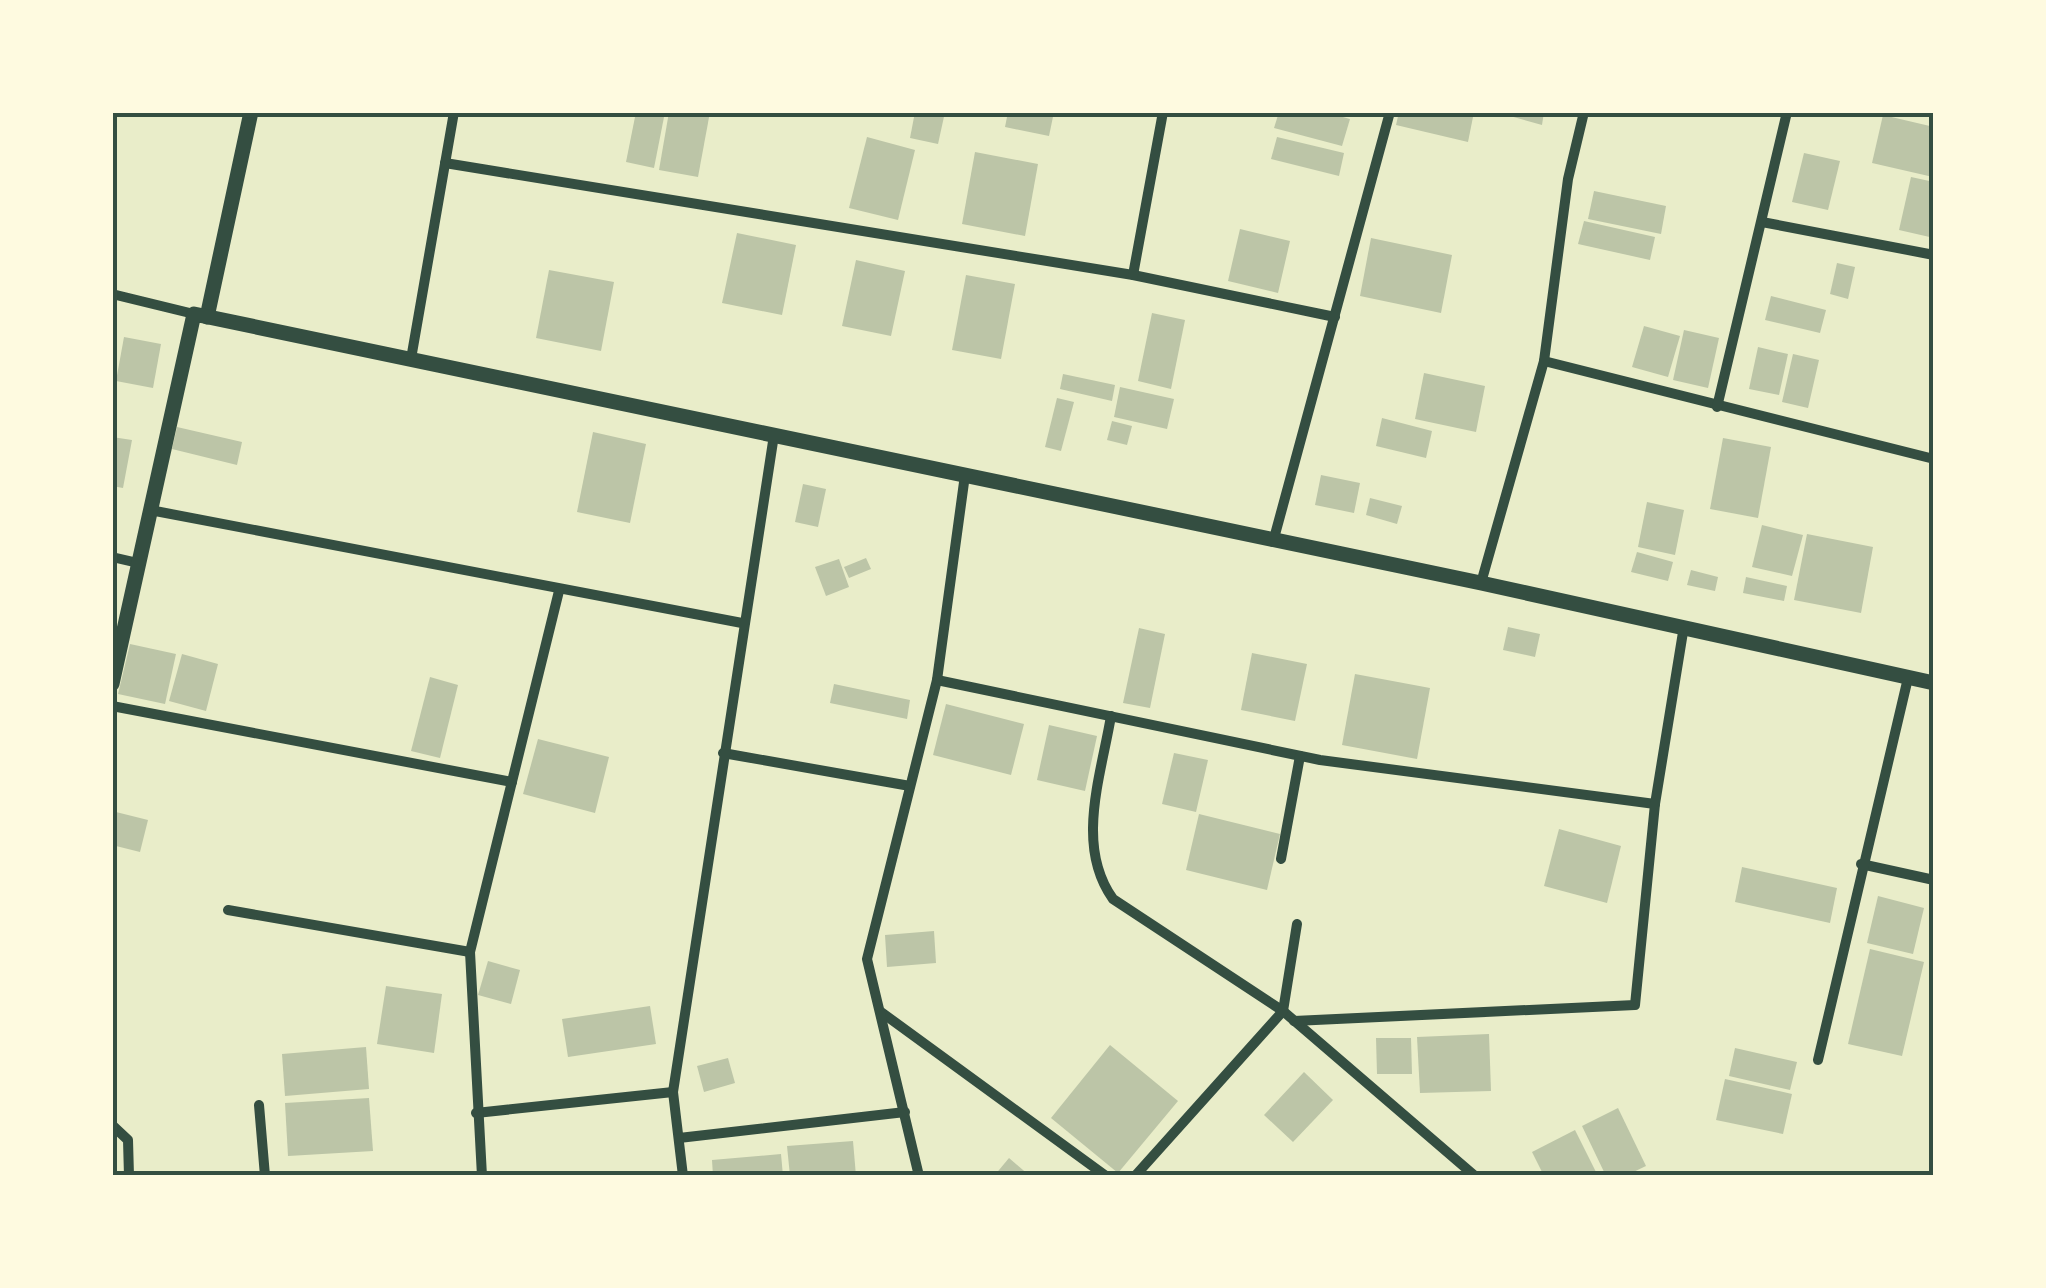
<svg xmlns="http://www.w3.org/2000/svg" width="2046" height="1288" font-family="'DejaVu Sans',sans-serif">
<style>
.building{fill:#bcc5a7}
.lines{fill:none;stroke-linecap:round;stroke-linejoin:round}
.minor{stroke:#344e41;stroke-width:10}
.tertiary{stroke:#344e41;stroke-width:15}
.neatline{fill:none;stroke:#344e41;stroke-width:4}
</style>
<rect width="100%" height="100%" fill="#e9edc9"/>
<!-- building -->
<g class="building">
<polygon points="636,112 665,112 654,168 626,162"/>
<polygon points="669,112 710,112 698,177 659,170"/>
<polygon points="915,112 945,112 938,144 910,138"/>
<polygon points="1008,112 1054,112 1049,136 1005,127"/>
<polygon points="1279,112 1325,112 1350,119 1342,146 1274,128"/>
<polygon points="1399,112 1474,112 1468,142 1396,125"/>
<polygon points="1496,112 1544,112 1542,125"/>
<polygon points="1883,115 1934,127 1933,177 1872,163"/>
<polygon points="867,137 915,150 898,220 849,208"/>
<polygon points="1277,137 1344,153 1339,176 1271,159"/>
<polygon points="975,152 1038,164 1025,236 962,224"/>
<polygon points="1804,153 1840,161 1828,210 1792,202"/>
<polygon points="1911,177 1934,182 1934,238 1899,230"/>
<polygon points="1594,191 1666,206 1661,234 1588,219"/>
<polygon points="1584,221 1655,237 1650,260 1578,244"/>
<polygon points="1240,229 1290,241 1278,293 1228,281"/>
<polygon points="737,233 796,245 782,315 722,303"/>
<polygon points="1371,238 1452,255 1441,313 1360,296"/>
<polygon points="856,260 905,271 891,336 842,326"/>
<polygon points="1837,263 1855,267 1848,299 1830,294"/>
<polygon points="549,270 614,282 601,351 536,338"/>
<polygon points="966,275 1015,284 1001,359 952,350"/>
<polygon points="1771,296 1826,310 1820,333 1765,320"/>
<polygon points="1152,313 1185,320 1171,389 1138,381"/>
<polygon points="1644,326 1680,336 1668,377 1632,367"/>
<polygon points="1684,330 1719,338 1708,388 1673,380"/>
<polygon points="124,337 161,344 153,388 116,381"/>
<polygon points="1758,347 1788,354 1779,395 1749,389"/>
<polygon points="1793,354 1819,360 1808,408 1782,402"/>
<polygon points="1424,373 1485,386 1476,432 1415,419"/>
<polygon points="1063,374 1115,385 1112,401 1060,389"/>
<polygon points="1120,387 1174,399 1167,429 1114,417"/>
<polygon points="1057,398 1074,402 1061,451 1045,447"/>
<polygon points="1382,418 1432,431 1426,458 1376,446"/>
<polygon points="1112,421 1132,426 1127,445 1107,440"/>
<polygon points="177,427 242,442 237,465 172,449"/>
<polygon points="593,432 646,444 630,523 577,512"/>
<polygon points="112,437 132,440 123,488 112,486"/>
<polygon points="1723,438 1771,447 1758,518 1710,509"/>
<polygon points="1321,475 1360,483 1354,513 1315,505"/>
<polygon points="803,484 826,489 818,527 795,522"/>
<polygon points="1370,498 1402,506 1397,524 1366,515"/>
<polygon points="1647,502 1684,510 1675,555 1638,547"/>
<polygon points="1762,525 1803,535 1792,576 1752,567"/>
<polygon points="1807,534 1873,547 1861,613 1794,600"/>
<polygon points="1637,552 1673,562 1668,581 1631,572"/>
<polygon points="866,558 871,569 849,578 844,567"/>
<polygon points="839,559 849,587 826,596 815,567"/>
<polygon points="1691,570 1718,577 1715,591 1687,585"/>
<polygon points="1746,577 1787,586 1784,601 1743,593"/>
<polygon points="1508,627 1540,634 1535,657 1503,650"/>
<polygon points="1139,628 1165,634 1150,708 1123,703"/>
<polygon points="130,644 176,654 165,704 118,694"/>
<polygon points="1252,653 1307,664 1295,721 1241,710"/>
<polygon points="182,654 218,664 206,711 169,701"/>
<polygon points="1355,674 1430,688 1417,759 1342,745"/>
<polygon points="430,677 458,685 440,758 411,751"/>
<polygon points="834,684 910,700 907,719 830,703"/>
<polygon points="946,704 1024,724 1011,775 933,755"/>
<polygon points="1049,725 1097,736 1085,791 1037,780"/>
<polygon points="538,739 609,757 595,813 523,794"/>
<polygon points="1174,753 1208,760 1196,812 1162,804"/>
<polygon points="112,811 148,820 140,852 112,845"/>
<polygon points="1199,814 1280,834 1267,890 1186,870"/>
<polygon points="1559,829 1621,846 1607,903 1544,886"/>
<polygon points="1742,867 1837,888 1830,923 1735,902"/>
<polygon points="1878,896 1924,908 1913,954 1867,943"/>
<polygon points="934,931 936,963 887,967 885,935"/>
<polygon points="1870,949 1924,962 1902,1056 1848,1044"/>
<polygon points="488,961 520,970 511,1004 478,995"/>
<polygon points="386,986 442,994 434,1053 377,1044"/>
<polygon points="650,1006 656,1044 568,1057 562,1019"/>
<polygon points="1489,1034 1491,1091 1420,1093 1417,1037"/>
<polygon points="1376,1038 1411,1038 1412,1074 1377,1074"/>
<polygon points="1110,1045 1178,1101 1118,1173 1051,1118"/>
<polygon points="366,1047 369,1089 285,1096 282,1054"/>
<polygon points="1735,1048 1797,1062 1790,1090 1729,1076"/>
<polygon points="728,1058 735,1083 704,1092 697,1066"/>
<polygon points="1304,1072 1333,1100 1293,1142 1264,1115"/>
<polygon points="1725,1079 1792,1094 1783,1134 1716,1120"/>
<polygon points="369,1098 373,1151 288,1156 285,1103"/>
<polygon points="1618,1108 1646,1166 1625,1176 1606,1176 1582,1126"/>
<polygon points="1575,1130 1598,1176 1544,1176 1532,1152"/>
<polygon points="853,1141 856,1176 790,1176 787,1146"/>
<polygon points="781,1154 783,1176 713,1176 712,1160"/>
<polygon points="1009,1158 1030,1176 994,1176"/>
</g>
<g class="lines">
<!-- minor -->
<g class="minor">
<polyline points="445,163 1133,275 1335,317"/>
<polyline points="1762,222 1934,255"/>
<polyline points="1133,275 1163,112"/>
<polyline points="112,294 194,314"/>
<polyline points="411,359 454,112"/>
<polyline points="1544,361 1934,459"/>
<polyline points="1717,407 1787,112"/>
<polyline points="150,510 742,623"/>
<polyline points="1273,542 1390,112"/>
<polyline points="112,557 138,563"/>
<polyline points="1481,583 1544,361 1568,179 1584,112"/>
<polyline points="937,680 1320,760 1655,804"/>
<polyline points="112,706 512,782"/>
<path d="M 1111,716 C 1101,776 1075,846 1113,899 L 1283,1011 L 1475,1176"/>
<polyline points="723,753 910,786"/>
<polyline points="1281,859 1300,756"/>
<polyline points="1861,864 1934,880"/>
<polyline points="228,910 470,952"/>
<polyline points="881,1012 1106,1176"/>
<polyline points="1294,1021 1635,1005 1655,804 1684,626"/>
<polyline points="1818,1060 1908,678"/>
<polyline points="259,1105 265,1176"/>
<polyline points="476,1113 673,1092"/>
<polyline points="112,1125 128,1140 129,1176"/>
<polyline points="679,1138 905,1112"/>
<polyline points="482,1176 470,952 559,591"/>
<polyline points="683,1176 673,1092 774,435"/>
<polyline points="919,1176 867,959 937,680 965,475"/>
<polyline points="1135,1176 1283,1011 1297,924"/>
</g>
<!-- tertiary -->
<g class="tertiary">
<polyline points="207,317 251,112"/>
<polyline points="112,684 194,314 1481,583 1934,683"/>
</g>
</g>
<!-- border -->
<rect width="2046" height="1288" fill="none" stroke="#fefae0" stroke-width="230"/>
<rect x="115" y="115" width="1816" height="1058" class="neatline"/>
</svg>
